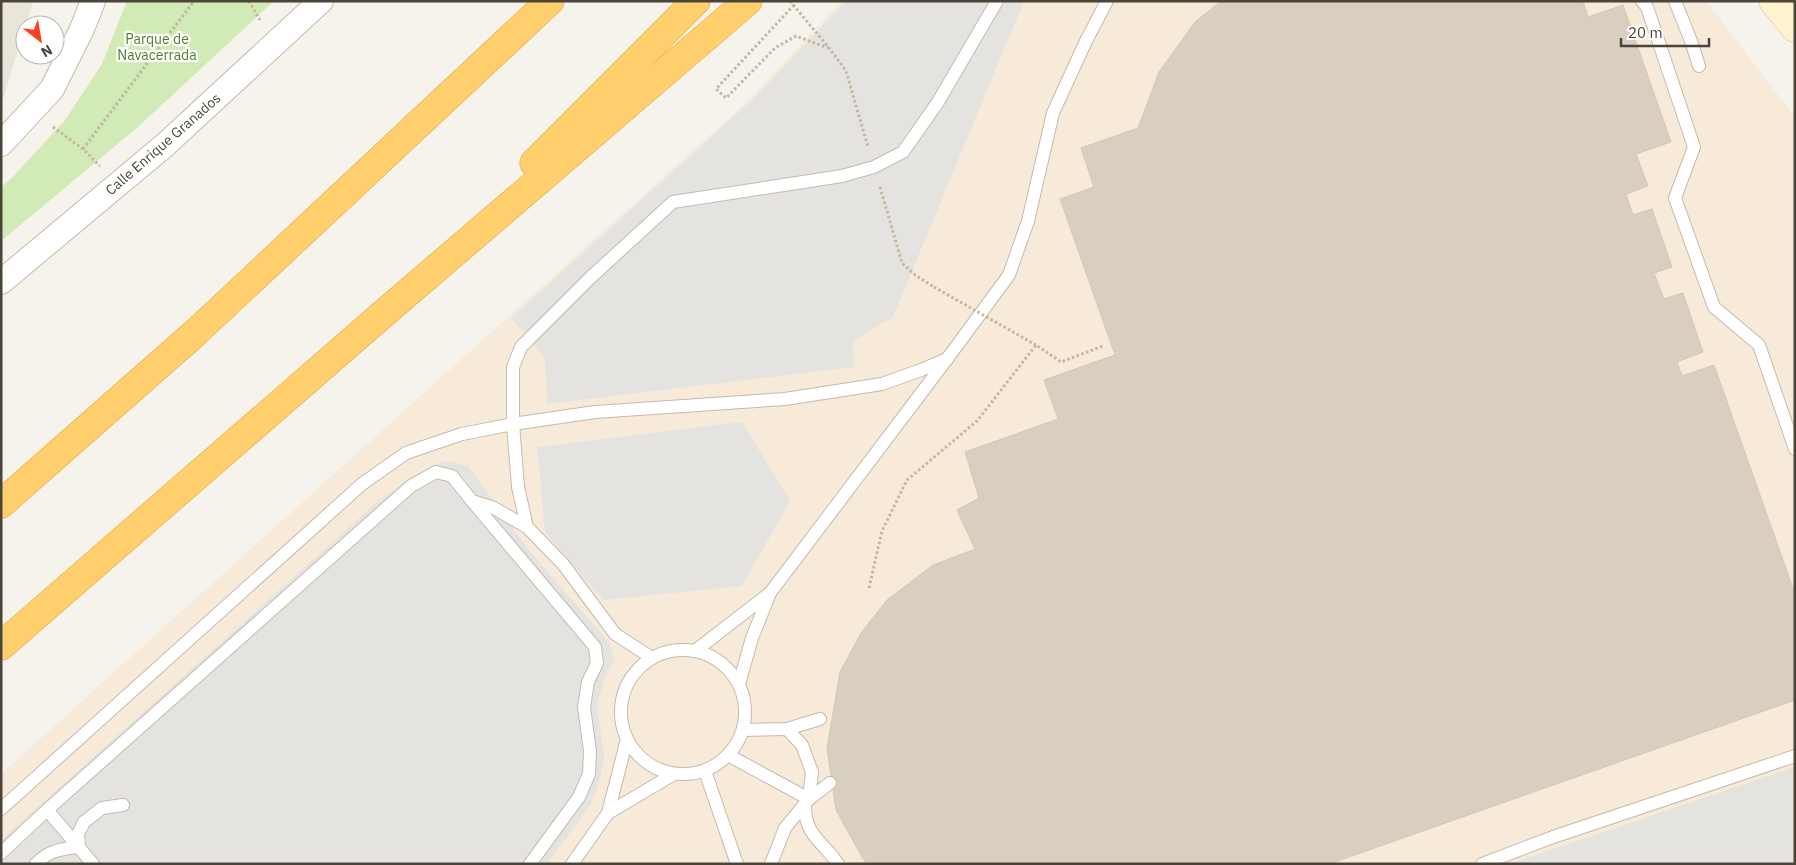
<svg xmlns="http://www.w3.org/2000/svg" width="1796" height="865" font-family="'IBM Plex Sans',sans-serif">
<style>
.residential{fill:#eae5da}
.commercial{fill:#f7ead8}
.green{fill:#d2eab5}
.parking{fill:#e5e3e0}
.building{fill:#d8cfc1;stroke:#d3c7b4}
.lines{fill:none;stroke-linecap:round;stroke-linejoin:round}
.lane-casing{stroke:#c2bbae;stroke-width:14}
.street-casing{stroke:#c2bbae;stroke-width:26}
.secondary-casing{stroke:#d6c79b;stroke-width:29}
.highway-casing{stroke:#e0a43c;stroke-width:29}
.path{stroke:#c4b79f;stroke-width:3;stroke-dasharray:2.5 2.5;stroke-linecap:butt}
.lane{stroke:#fff;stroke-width:12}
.street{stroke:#fff;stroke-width:24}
.secondary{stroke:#fff3cd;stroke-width:28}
.highway{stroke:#ffcf6e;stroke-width:28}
.path-bridge{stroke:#c4b79f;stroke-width:3;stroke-dasharray:2.5 2.5;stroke-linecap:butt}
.labels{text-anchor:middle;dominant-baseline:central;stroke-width:4.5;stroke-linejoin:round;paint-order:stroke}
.park-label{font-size:14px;fill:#4a7f2a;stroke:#fff}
.street-label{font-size:14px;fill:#4b4439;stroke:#fff}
</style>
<rect width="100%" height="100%" fill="#f6f3ec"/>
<!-- residential -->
<polygon class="residential" points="1,1 33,1 1,106"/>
<!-- commercial -->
<polygon class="commercial" points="841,1 1706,1 1795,117 1795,864 1,864 1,774 751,98"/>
<!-- green -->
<polygon class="green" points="127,1 274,1 139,126 1,241 1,187 11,179 65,120 102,64"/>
<!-- parking -->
<g class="parking">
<polygon points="846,1 1024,1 893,317 853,341 854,367 547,404 545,358 511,318 753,99"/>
<polygon points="742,422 790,501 742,586 603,600 545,532 537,447"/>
<polygon points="449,461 468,466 528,549 611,645 614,660 604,680 597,706 604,757 600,779 591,804 547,864 1,864 1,840 375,504 410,478 433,465"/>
<polygon points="1795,767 1795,864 1509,864"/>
</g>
<!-- building -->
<polygon class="building" points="1221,1 1583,1 1588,17 1623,5 1671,142 1636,154 1648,186 1626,194 1633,215 1652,209 1672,267 1654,273 1664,299 1683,293 1703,352 1677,362 1682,376 1714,365 1795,594 1795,700 1329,864 867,864 862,857 836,810 827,748 840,672 861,633 887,600 933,565 975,549 957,510 979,498 965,452 1058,419 1044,380 1115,355 1060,199 1094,187 1081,148 1138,128 1159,72 1195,22"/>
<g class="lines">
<defs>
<g id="lane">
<polyline points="1642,1 1647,7 1694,147 1675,198 1714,307 1759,345 1795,449"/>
<polyline points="1675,1 1691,41 1699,66"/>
<polyline points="472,501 595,647 597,663 588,682 584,707 590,751 589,774 579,797 530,864"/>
<polyline points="770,593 947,359"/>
<circle cx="683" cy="712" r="62"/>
<polyline points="695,651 770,593 752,638 739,684"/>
<polyline points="652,658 615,634 563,564 527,527 518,487 513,424 513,367 521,347 590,278 673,202 842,176 874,167 903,152 938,102 997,1"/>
<polyline points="743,730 787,729 820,719"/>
<polyline points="728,755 809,799 812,772 802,745 787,729"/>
<polyline points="705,771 737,864"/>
<path d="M 805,805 C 805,810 805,816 807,821 C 811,838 829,849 838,864"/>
<polyline points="1,809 362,484 406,453 462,434 513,424 595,412 785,399 882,384 921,370 947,359 1009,275 1028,221 1053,113 1086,41 1107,1"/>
<polyline points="47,810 93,864"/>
<polyline points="608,813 674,774"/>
<polyline points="1,853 47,810 411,486 436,472 452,476 472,501 494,508 527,527"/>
<path d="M 36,864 C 48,850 62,849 79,847 L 78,834 L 84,822 L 102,808 L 123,805"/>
<polyline points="572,864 608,813 627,739"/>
<polyline points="771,864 785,828 809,799 830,783"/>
<polyline points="1482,864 1553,837 1795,756"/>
</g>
<g id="street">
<polyline points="1,144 52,89 82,29 93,1"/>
<polyline points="1,282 165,145 321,1"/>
</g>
<polyline id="secondary" points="1773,1 1795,28"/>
<g id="highway">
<polyline points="534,163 696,1"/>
<polyline points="1,504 194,334 550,1"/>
<polyline points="1,646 390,308 748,1"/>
</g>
</defs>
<!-- lane casing -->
<use href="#lane" class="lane-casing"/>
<!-- street casing -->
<use href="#street" class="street-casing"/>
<!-- secondary casing -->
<use href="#secondary" class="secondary-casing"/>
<!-- highway casing -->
<use href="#highway" class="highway-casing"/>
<!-- path -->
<g class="path">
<polyline points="249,1 260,20"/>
<polyline points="790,1 830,49 846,71 868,147"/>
<polyline points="794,5 716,89 726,98 775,48 796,36 828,48"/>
<polyline points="53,127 83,149 100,166"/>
<polyline points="83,149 194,1"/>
<polyline points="880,187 902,263 915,275 934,287"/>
<polyline points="869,588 882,531 907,480 977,421 1036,345 1061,362 1103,346"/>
</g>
<!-- lane -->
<use href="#lane" class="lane"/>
<!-- street -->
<use href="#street" class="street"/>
<!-- secondary -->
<use href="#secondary" class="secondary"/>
<!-- highway -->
<use href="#highway" class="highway"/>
<!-- path-bridge -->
<polyline class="path-bridge" points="934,287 1036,345"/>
</g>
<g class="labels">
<!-- park labels -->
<g class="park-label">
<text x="157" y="39">Parque de<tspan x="157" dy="16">Navacerrada</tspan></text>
</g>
<!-- street labels -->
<g class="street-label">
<text transform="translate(163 144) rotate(-41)">Calle Enrique Granados</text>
</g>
</g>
<!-- border -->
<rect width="1796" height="865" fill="none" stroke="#4b4439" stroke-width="5"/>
<!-- north arrow -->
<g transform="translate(40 40) rotate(149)"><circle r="24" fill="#ffffff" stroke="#b7b4b0"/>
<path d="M0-4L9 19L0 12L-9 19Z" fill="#fc3f1d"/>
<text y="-8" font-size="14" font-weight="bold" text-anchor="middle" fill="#4b4439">N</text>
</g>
<!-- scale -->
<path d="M1621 38v8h88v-8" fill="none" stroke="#4b4439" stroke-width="2.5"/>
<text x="1628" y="38" font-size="15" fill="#4b4439" stroke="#ffffff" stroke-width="4" paint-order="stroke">20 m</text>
</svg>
